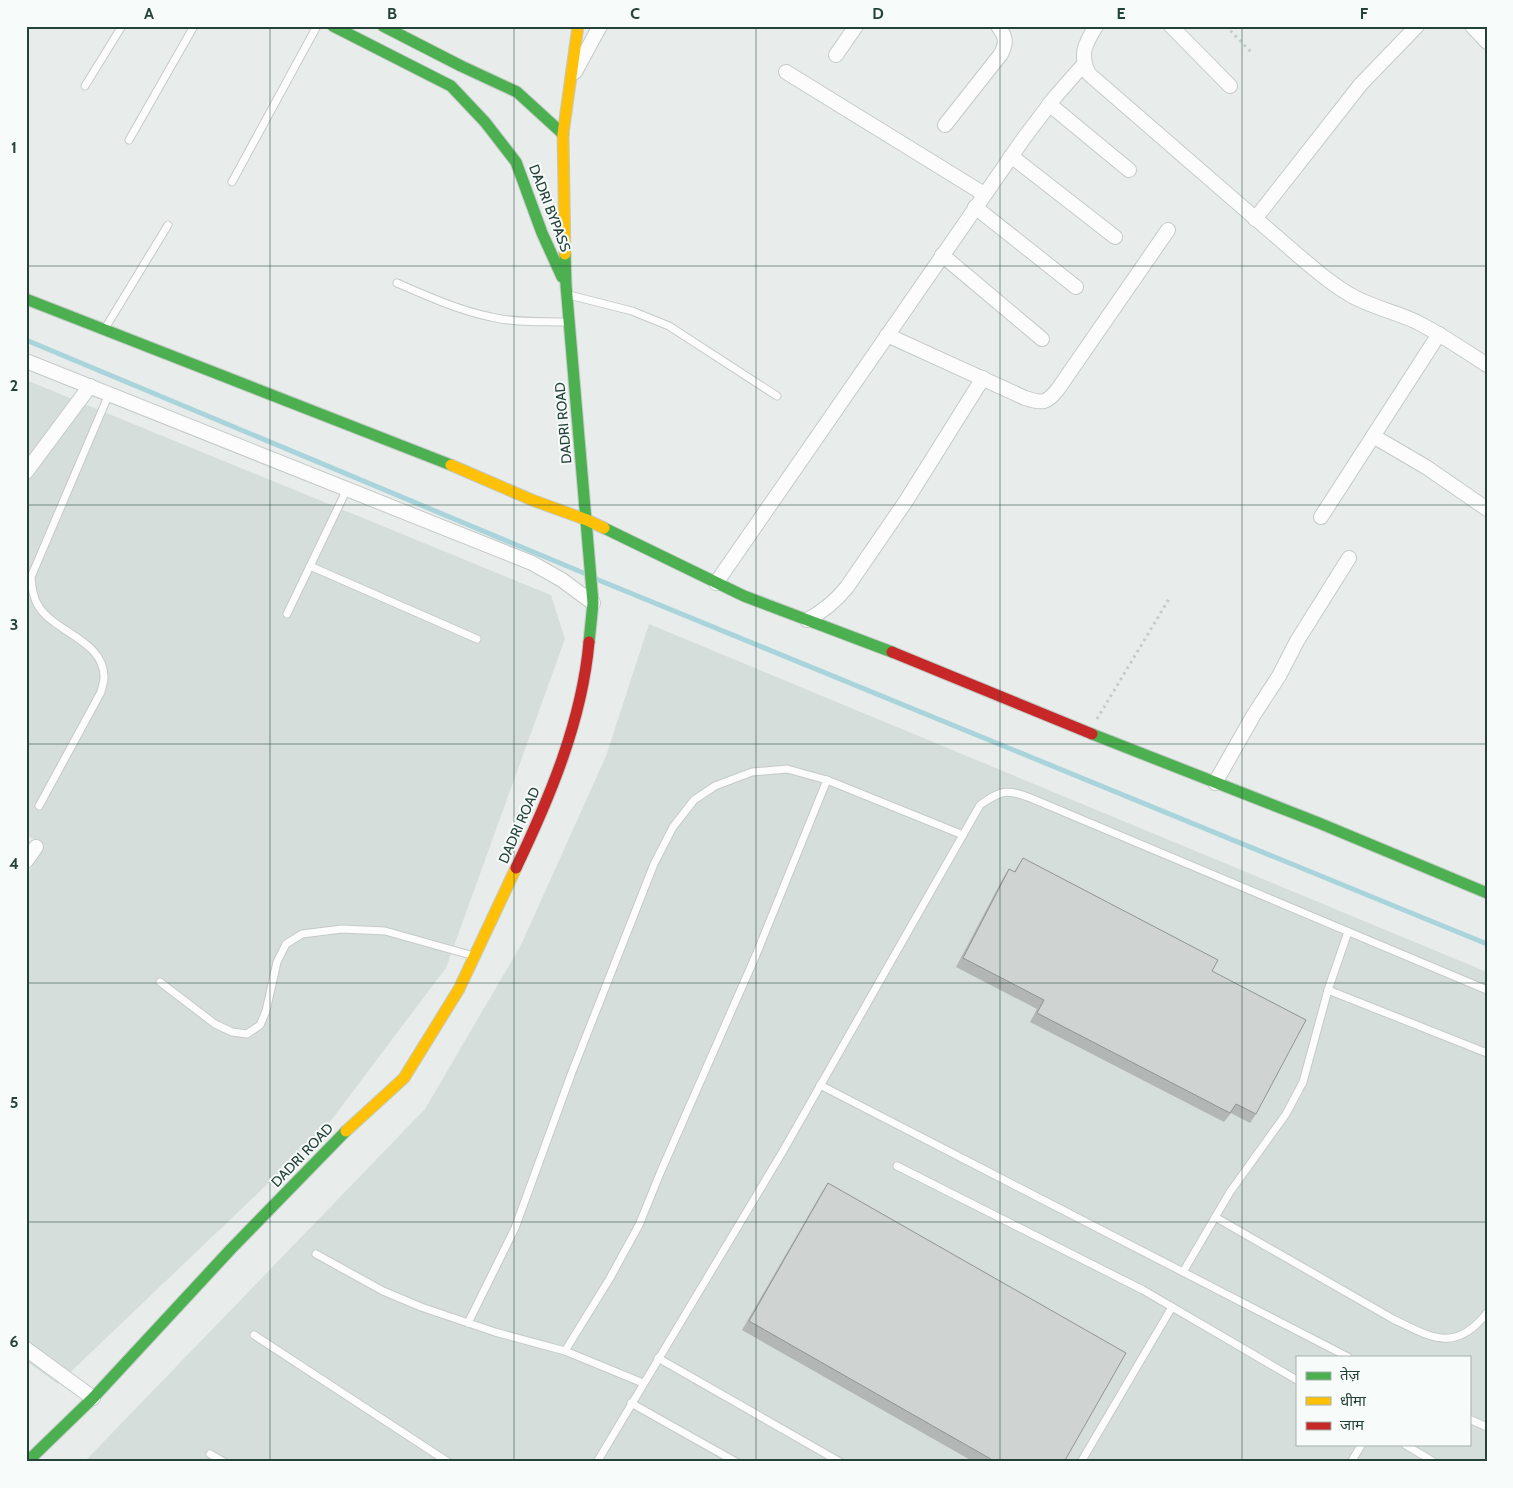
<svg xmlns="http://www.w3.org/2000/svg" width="1513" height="1488" font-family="Cabin,'Noto Sans Devanagari',sans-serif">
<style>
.built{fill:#d6dedb;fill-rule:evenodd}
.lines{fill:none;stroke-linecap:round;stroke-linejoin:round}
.stream{stroke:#a9d4db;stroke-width:5}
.lane-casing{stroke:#c5cac8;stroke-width:9}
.street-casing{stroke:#c5cac8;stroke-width:16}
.fast-casing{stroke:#c3cbc8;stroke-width:13}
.slow-casing{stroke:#c3cbc8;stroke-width:13}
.jam-casing{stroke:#c3cbc8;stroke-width:13}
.path{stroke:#c3ccca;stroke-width:3;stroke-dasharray:2.5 4;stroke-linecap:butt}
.lane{stroke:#fcfcfc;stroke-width:7}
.street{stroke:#fcfcfc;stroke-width:14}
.fast{stroke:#4caf50;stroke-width:11}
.slow{stroke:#ffc107;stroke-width:11}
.jam{stroke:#c62828;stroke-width:11}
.wall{fill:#b2b6b5}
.building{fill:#cfd4d2;stroke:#919493}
.grid{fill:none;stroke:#24423a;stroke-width:1;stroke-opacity:0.55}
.labels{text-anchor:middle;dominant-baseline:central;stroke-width:4;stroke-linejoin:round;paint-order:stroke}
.street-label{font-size:14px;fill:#24423a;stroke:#f7fbf9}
.neatline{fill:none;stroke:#24423a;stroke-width:2}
.grid-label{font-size:16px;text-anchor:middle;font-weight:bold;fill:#24423a}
</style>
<rect width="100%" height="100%" fill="#e8edeb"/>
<!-- built -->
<g class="built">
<polygon points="26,380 551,595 565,639 446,968 323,1131 58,1384 26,1361 26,877 44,845 26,835"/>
<path d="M 649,624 L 1487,972 L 1487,1462 L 84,1462 L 425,1109 L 521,945 L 606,756 ZM 1297,1357 L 1469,1357 L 1469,1444 L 1297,1444 Z"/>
</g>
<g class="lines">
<!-- stream -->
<g class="stream">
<polyline points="26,340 586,574"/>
<polyline points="596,579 1487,944"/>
</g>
<defs>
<g id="lane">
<polyline points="85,86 122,26"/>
<polyline points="129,140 194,26"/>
<polyline points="232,182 317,26"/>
<path d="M 397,283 C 427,296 458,310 491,317 C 515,323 542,321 567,322"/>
<polyline points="569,295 632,311 669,326 777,396"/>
<polyline points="104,330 168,225"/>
<polyline points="310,566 477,639"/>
<polyline points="287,614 347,489"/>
<path d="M 39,806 L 101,692 C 102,687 104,682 104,677 C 104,641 56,633 39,607 C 33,598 32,588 31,577 L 109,394"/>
<polyline points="160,982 215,1024 232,1032 247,1034 260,1025 266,1011 277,962 286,944 302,934 342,929 385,931 474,956"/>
<polyline points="1328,990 1487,1053"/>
<polyline points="820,1085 1348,1357"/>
<polyline points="897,1166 1143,1290 1297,1380"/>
<path d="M 1215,1217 L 1393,1319 C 1432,1338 1455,1353 1487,1313"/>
<polyline points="316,1254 383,1291 421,1307 495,1332 565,1351 643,1383"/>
<polyline points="1183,1272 1230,1192 1286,1114 1303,1082 1328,990 1348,932"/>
<polyline points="468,1323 515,1228 572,1072 654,864 673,827 694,800 715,786 752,772 787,769 827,780 963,835"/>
<polyline points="254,1335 448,1462"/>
<polyline points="565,1351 610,1278 639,1225 661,1171 756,955 827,780"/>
<polyline points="658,1358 840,1462"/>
<polyline points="631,1403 736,1462"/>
<polyline points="1469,1419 1487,1427"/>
<polyline points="1404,1444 1434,1462"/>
<polyline points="210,1454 224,1462"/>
<path d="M 597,1462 L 783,1151 L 980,805 C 1003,789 1007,789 1033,799 L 1487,990"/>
<polyline points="1081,1462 1172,1307"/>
<polyline points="1351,1462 1362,1444"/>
</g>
<g id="street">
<path d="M 1096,26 C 1085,44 1079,55 1089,74 L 1300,257 C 1318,272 1335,287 1356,298 C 1376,308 1398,313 1417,322 C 1442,335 1464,350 1487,365"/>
<polyline points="1171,26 1230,86"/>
<polyline points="1472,26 1487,42"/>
<polyline points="836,55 856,26"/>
<polyline points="575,72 600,26"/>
<polyline points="786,72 984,194"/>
<polyline points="1049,104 1129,170"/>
<path d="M 945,125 L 1001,54 C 1007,42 1006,37 998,26"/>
<polyline points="1011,156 1115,237"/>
<polyline points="975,207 1076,287"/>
<polyline points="1255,219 1361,84 1417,26"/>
<polyline points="942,255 1042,339"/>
<path d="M 887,335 L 1025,398 C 1043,404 1047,403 1058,389 L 1168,230"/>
<polyline points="26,361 532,563 562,580 593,603"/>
<polyline points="1373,436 1426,467 1487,509"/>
<polyline points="26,472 90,386"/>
<polyline points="1321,517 1439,334"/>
<polyline points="716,583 1024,138 1055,97 1084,64"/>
<path d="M 807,620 C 824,611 835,602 847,587 L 906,501 L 983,378"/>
<polyline points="1215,783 1253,716 1279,676 1297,641 1349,558"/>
<polyline points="26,861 36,847"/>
<polyline points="26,1349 93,1398"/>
</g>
<g id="fast">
<polyline points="333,26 451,86 485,122 516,162 542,233 562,277"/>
<polyline points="383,26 461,66 517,92 563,134"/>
<polyline points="565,254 566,285 593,603 589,642"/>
<polyline points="26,299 451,465"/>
<polyline points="604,528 744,596 892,652"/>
<polyline points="1092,734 1319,823 1487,893"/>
<polyline points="27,1462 93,1398 231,1249 346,1131"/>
</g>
<g id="slow">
<polyline points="565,254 563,134 578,26"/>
<polyline points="451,465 532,500 587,520 604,528"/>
<polyline points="346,1131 404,1078 459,989 516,868"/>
</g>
<g id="jam">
<polyline points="892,652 1092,734"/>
<path d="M 516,868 C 550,797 582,721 589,642"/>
</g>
</defs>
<!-- lane casing -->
<use href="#lane" class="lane-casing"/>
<!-- street casing -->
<use href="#street" class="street-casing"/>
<!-- fast casing -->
<use href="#fast" class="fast-casing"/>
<!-- slow casing -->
<use href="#slow" class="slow-casing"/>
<!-- jam casing -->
<use href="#jam" class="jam-casing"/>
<!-- path -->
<g class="path">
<polyline points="1226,26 1251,52"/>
<polyline points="1097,719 1169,599"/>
</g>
<!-- lane -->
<use href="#lane" class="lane"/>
<!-- street -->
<use href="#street" class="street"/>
<!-- fast -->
<use href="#fast" class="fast"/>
<!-- slow -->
<use href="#slow" class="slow"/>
<!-- jam -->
<use href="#jam" class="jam"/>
</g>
<!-- wall -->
<g class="wall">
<polygon points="1023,858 1212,971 1256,1114 1250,1123 1231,1113 1224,1122 1030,1022 1037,1009 956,967 1003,878 1009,869 1014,872"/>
<polygon points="828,1183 1064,1462 974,1462 742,1330 822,1192"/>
</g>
<!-- building -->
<g class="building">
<polygon points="1023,858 1218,960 1212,971 1306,1020 1256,1114 1236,1104 1230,1113 1037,1013 1044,1000 963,958 1009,869 1015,872"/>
<polygon points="828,1183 1126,1353 1064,1462 996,1462 749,1321"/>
</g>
<!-- grid -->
<path class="grid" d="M 270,26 L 270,1462M 514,26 L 514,1462M 756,26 L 756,1462M 1000,26 L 1000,1462M 1242,26 L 1242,1462M 26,266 L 1487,266M 26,505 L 1487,505M 26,744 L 1487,744M 26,983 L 1487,983M 26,1222 L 1487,1222"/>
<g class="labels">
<!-- street labels -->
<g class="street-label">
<text transform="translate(550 208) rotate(69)">DADRI BYPASS</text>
<text transform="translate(563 423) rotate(-95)">DADRI ROAD</text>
<text transform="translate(519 825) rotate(-66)">DADRI ROAD</text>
<text transform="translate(302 1155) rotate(-46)">DADRI ROAD</text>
</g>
</g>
<!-- border -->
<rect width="1513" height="1488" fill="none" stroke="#f7fbf9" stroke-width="55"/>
<!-- legend -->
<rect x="1296" y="1356" width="175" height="90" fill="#f7fbf9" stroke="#a3b1ad"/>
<rect x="1306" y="1372" width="25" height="8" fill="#4caf50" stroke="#a3b1ad"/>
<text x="1340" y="1380" font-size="15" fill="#24423a">तेज़</text>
<rect x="1306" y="1397" width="25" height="8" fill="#ffc107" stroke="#a3b1ad"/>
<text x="1340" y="1406" font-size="15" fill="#24423a">धीमा</text>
<rect x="1306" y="1422" width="25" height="8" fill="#c62828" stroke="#a3b1ad"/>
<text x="1340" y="1430" font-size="15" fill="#24423a">जाम</text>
<rect x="28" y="28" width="1458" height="1432" class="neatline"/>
<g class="grid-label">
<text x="149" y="19">A</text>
<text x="392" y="19">B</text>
<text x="635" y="19">C</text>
<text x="878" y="19">D</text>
<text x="1121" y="19">E</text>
<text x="1364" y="19">F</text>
<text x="14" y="153">1</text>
<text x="14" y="391">2</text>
<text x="14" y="630">3</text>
<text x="14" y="869">4</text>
<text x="14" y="1108">5</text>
<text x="14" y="1347">6</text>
</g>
</svg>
